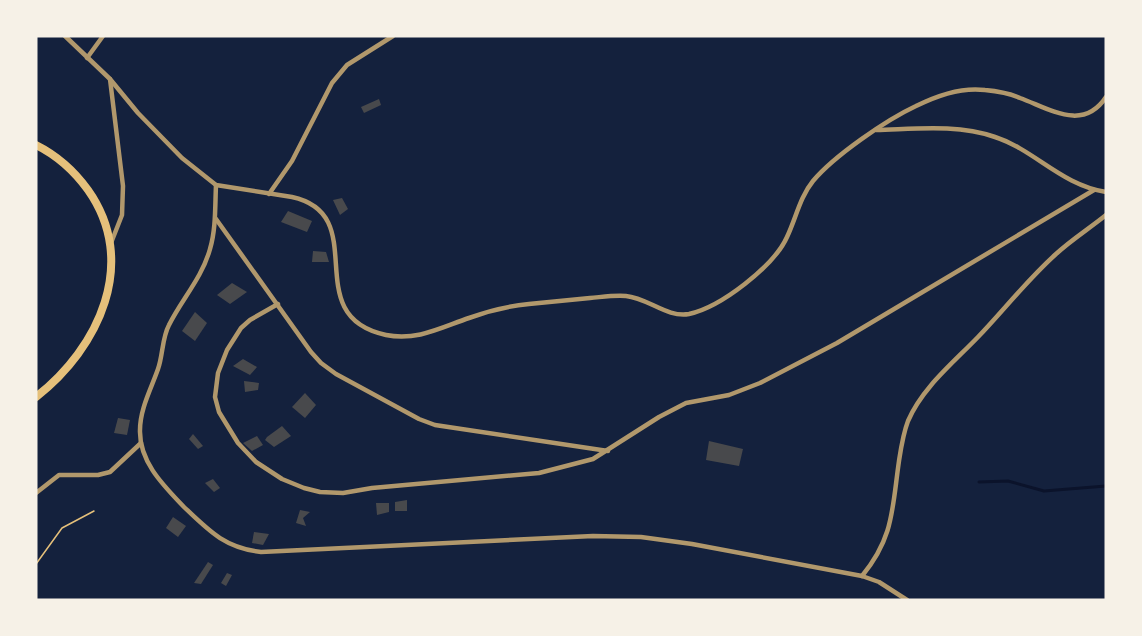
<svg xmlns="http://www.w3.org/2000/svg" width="1142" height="636" font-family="Inter,sans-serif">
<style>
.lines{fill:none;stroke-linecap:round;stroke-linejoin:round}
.stream{stroke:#0b132b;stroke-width:3}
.building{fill:#48494c}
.path{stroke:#e5c07b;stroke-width:1.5}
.minor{stroke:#b1986c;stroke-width:4.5}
.trunk{stroke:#e5c07b;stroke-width:8}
</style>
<rect width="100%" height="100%" fill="#14213d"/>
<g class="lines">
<!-- stream -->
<polyline class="stream" points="979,482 1008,481 1044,491 1106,486"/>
</g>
<!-- building -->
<g class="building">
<polygon points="379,99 381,105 364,113 361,107"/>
<polygon points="342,198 348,209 340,215 333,200"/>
<polygon points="288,211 312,221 307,232 281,222"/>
<polygon points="313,251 326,252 329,262 312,262"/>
<polygon points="232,283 247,292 230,304 217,295"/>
<polygon points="195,312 207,323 195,341 182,331"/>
<polygon points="243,359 257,367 250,375 233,366"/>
<polygon points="244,381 259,383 258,390 245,392"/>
<polygon points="305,393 316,405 305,418 292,407"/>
<polygon points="118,418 130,420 127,435 114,433"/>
<polygon points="282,426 291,436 274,447 265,440 267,437"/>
<polygon points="193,434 203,446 198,449 189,439"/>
<polygon points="257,436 263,445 252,451 243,443"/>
<polygon points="709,441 743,449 739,466 706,460"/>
<polygon points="213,479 220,488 214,492 205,483"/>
<polygon points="407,500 407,511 395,511 395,502"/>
<polygon points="376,503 389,503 389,512 377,515"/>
<polygon points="300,510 310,512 303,518 306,526 296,523"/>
<polygon points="173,517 186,526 178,537 166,528"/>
<polygon points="254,532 269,534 263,545 252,543"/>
<polygon points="208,562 213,565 201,584 194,583"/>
<polygon points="227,573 232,575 226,586 221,583"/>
</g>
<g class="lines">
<!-- path -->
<polyline class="path" points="36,564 62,528 94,511"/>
<!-- minor -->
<g class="minor">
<path d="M 65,36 L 110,79 L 138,113 L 182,158 L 216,185 L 292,197 C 374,215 296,316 386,335 C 417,341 440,328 469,318 C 488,311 509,306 529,304 C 549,302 570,300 590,298 C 602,297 614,295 626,296 C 648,298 667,318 689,314 C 721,307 774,266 787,237 C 796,218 800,197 813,181 C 834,156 886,120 916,106 C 936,96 962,87 985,90 C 996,91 1009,93 1020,98 C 1050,109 1083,132 1106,97"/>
<polyline points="87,58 103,36"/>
<polyline points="110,79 123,186 122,215 111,243"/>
<path d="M 876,130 C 916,129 957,124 995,137 C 1035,150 1061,185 1106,192"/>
<path d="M 216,185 C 215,206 216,229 210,249 C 202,278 182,299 169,325 C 162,338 163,355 158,369 C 151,389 140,409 140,430 C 139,462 164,486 184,507 C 209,531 225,548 261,552 L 593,536 L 641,537 L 692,544 L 862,576 L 879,582 L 907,600"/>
<polyline points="269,194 292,161 332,83 347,65 393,36"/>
<polyline points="216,219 311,352 321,363 336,374 419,419 435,425 608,451"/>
<polyline points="278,304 250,320 241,328 227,350 218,373 215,397 219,412 238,443 256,462 282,479 304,488 320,492 343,493 372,488 539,473 593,459 659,417 686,403 729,395 760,383 837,343 1094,190"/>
<polyline points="36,493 59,475 98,475 110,472 141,443"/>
<path d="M 862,576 C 894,537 892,509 899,461 C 901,448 903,434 908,421 C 922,388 953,363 978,337 C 1004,310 1027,280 1056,254 C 1071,240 1090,228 1106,215"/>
</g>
<!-- trunk -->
<path class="trunk" d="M 36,145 C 56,155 75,172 88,190 C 139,262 99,348 36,397"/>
</g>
<!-- border -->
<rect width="1142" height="636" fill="none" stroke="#f6f1e7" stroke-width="75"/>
</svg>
